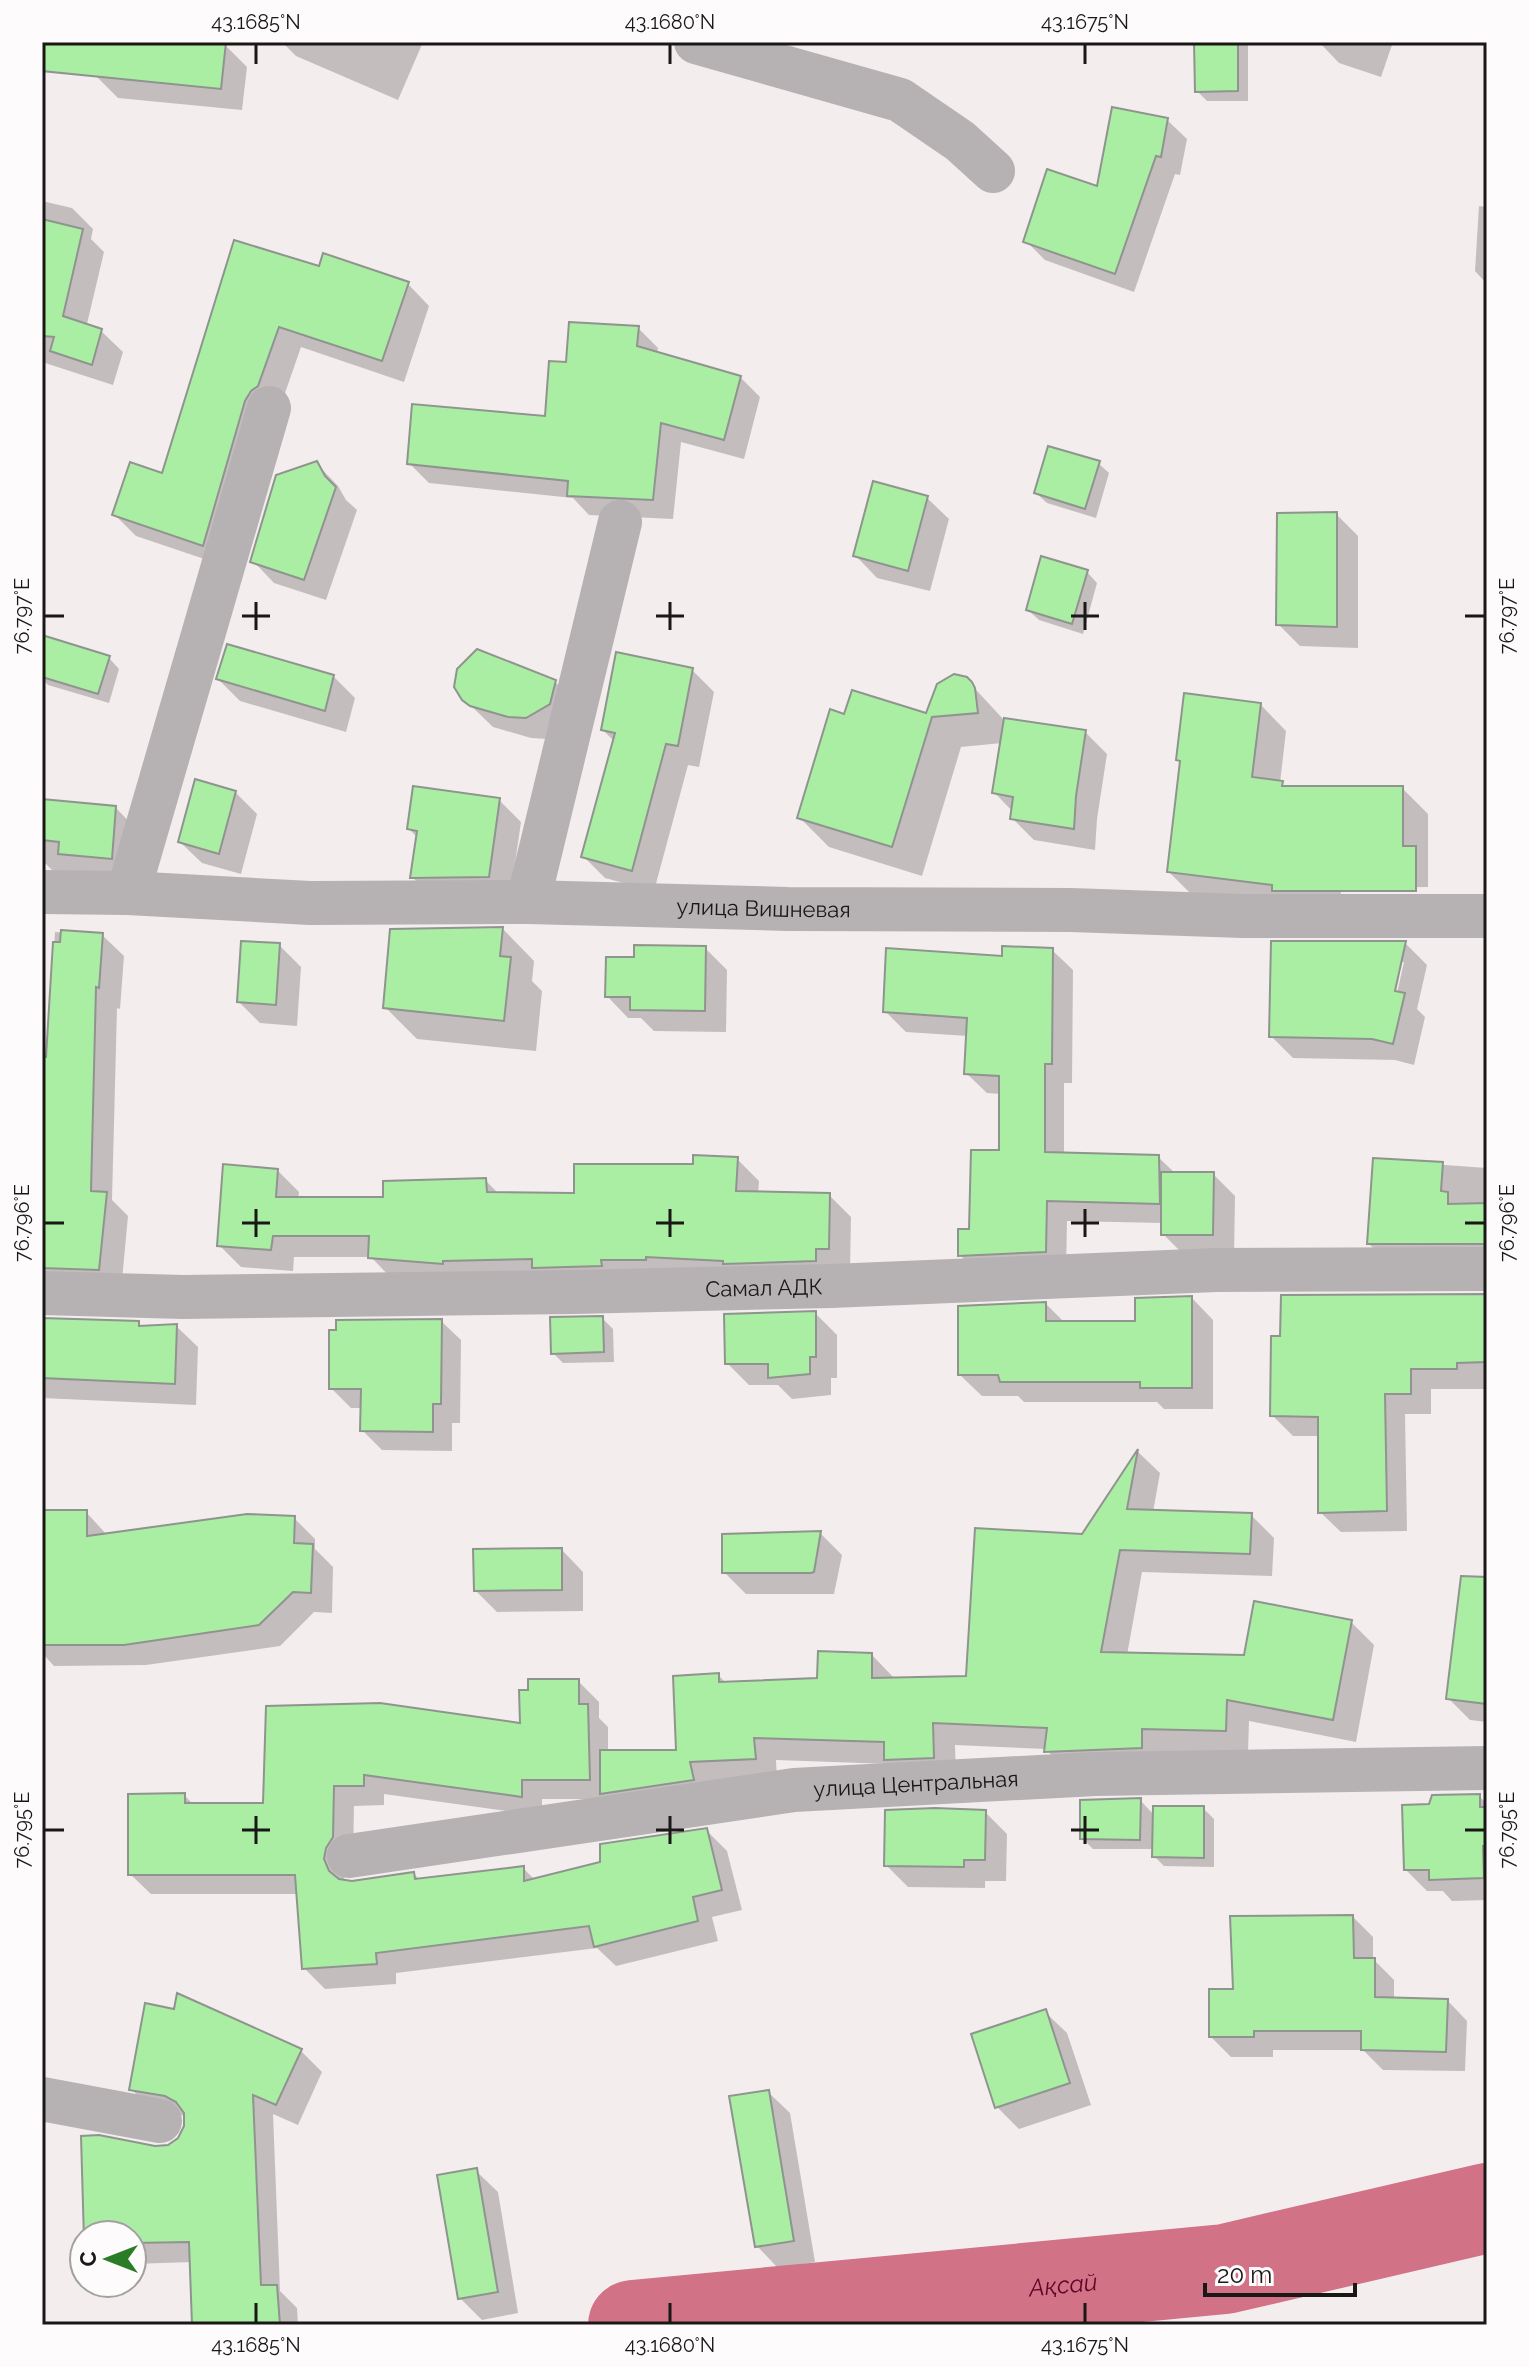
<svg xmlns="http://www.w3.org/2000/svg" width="1529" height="2367" font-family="Raleway,sans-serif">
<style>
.shadow{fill:#0003;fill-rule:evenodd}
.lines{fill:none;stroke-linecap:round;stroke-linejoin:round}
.river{stroke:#d17287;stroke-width:90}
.building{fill:#aaeea4;stroke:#8f948f;stroke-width:2}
.minor{stroke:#b6b2b3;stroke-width:44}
.ticks{fill:none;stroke:#1a1717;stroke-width:3}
.labels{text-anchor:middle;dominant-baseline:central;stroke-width:6;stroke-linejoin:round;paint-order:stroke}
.street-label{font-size:22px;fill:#1a1717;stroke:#fefbfc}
.water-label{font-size:24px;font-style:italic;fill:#5f0527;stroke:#fefbfc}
.neatline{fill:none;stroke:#1a1717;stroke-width:3}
.ticks-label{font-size:20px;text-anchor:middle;fill:#1a1717}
</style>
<rect width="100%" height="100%" fill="#f4edee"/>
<!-- shadow -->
<g class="shadow">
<polygon points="100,42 225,45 247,67 242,110 118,98 96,76"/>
<polygon points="282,42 423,42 398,100 296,56"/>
<polygon points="1196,42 1248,43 1248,101 1207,101 1197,91"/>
<polygon points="1319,42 1393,42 1381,77 1339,63"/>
<polygon points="1167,120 1187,139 1180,175 1175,174 1134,292 1045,260 1026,241 1098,189"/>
<polygon points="42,201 72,208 93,229 91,239 104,252 87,324 101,331 123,352 113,385 42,362"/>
<polygon points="1479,206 1487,207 1487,284 1475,271"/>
<polygon points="320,268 408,284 429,306 404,382 301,347 225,566 136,536 115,515 163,475"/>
<polygon points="638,328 658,348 657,354 740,377 760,397 744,459 681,442 673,519 589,515 573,498 429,483 409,463 547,418 568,364"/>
<polygon points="1098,463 1109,473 1096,518 1047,503 1036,493"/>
<polygon points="317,464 338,486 346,500 357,510 326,600 274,583 253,561"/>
<polygon points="927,498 949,519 930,591 877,578 856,556"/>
<polygon points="1336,514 1358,536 1358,648 1300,646 1278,624"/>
<polygon points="1087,572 1097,583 1083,634 1039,620 1028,610"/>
<polygon points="109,658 119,669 109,703 48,685 42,679 42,661"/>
<polygon points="692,670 714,692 699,767 688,765 654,891 605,878 583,856 615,742 603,730"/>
<polygon points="333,676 355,698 346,732 240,701 218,679"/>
<polygon points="966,679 1004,720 1085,732 1107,754 1097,819 1095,850 1034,840 1012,818 1013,812 994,792 1002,743 961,747 922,876 829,847 799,817 846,716 927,716"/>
<polygon points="555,682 577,703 548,739 531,738 493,727 464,699"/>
<polygon points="1260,704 1286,731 1280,783 1287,788 1402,788 1428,814 1428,887 1341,888 1340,916 1195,898 1169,872 1182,763 1178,760"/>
<polygon points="235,792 257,814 241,874 202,863 180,842"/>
<polygon points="499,800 521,822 510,898 434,898 412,877 418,838 409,829"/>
<polygon points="42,801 116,808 137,830 133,880 54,872 42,860"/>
<polygon points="503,929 534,961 532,981 542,991 536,1051 417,1039 385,1007"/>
<polygon points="55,932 102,935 124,956 120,1009 117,1008 112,1200 128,1216 121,1291 42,1297 42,1059 48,1059"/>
<path d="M 1405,943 L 1427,965 L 1417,1009 L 1425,1017 L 1414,1065 L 1395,1060 L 1293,1058 L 1271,1036 ZM 1400,962 L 1404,962 L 1395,1002 L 1391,1001 Z"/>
<polygon points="279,945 301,967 297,1026 260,1023 239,1002"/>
<polygon points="705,948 727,970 726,1032 654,1031 641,1018 628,1018 607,996 636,959"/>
<polygon points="1052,950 1073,970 1072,1083 1064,1083 1064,1154 1158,1157 1176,1174 1213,1174 1235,1196 1234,1256 1185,1256 1163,1234 1163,1223 1067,1221 1066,1272 980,1275 960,1255 1001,1153 1001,1094 987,1093 966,1073 968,1036 906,1032 885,1011 1004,958"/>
<polygon points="737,1159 759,1181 758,1194 829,1195 851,1217 850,1270 392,1279 371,1257 294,1257 293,1271 241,1267 219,1245 277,1170 299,1192 298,1199 385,1199 485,1180 499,1194 576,1195 695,1166"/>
<polygon points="1375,1160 1487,1168 1487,1264 1390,1264 1369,1244"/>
<polygon points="1487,1296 1487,1389 1431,1389 1431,1414 1405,1414 1407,1531 1341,1532 1320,1512 1320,1436 1293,1436 1272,1415"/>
<polygon points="1192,1298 1213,1320 1213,1409 1164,1409 1157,1402 1024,1402 1018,1396 982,1396 960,1375 1046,1304 1065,1323 1137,1323"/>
<polygon points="815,1313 837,1335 837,1378 831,1378 831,1395 792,1399 778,1385 749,1385 727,1363"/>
<polygon points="602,1318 613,1329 614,1362 563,1363 553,1353"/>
<polygon points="42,1320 138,1323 143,1327 176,1326 198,1347 196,1405 42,1398"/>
<polygon points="441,1321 461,1340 460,1423 452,1423 452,1451 382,1450 362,1430 363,1408 351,1408 331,1388"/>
<polygon points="1138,1452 1160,1473 1153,1512 1251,1515 1274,1538 1272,1576 1142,1572 1127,1655 1246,1658 1351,1622 1374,1645 1356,1742 1249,1721 1248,1753 1164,1751 1164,1770 1069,1774 1046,1749 955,1745 956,1780 890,1764 776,1760 777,1781 608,1799 542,1799 542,1816 384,1794 384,1805 354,1806 353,1858 345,1869 344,1882 353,1883 414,1874 420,1880 523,1868 535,1880 602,1863 706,1830 727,1851 742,1910 712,1917 718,1941 616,1966 597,1948 396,1973 396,1984 325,1989 304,1968 299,1894 151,1894 130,1874 184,1795 194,1805 265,1805 522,1725 578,1681 599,1702 599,1718 608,1727 608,1752 678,1752 718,1675 727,1684 819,1680 872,1655 894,1678 968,1678 1083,1536"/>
<polygon points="42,1512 86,1512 107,1535 294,1518 315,1539 315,1549 333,1567 332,1613 314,1612 280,1646 146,1665 54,1666 42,1653"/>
<polygon points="820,1533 842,1555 834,1594 746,1594 724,1572"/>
<polygon points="562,1550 583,1572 583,1611 497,1612 476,1591"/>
<polygon points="1487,1651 1487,1722 1470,1720 1448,1698"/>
<polygon points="1479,1796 1487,1804 1487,1900 1452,1901 1443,1891 1427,1891 1406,1870 1430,1806"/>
<polygon points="1140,1800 1154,1815 1203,1808 1214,1819 1214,1867 1164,1866 1154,1856 1154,1849 1093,1849 1082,1838"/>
<polygon points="985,1812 1007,1834 1006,1881 985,1881 985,1888 908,1887 886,1865"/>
<polygon points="1353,1917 1373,1937 1373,1959 1394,1980 1394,1999 1447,2000 1467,2021 1465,2071 1383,2070 1363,2050 1273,2050 1273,2057 1231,2057 1211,2037 1235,1991"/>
<polygon points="1045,2012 1067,2033 1091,2105 1019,2129 997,2107"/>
<polygon points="301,2051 322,2072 298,2125 273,2114 280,2291 297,2308 298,2325 194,2325 192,2262 132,2264 132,2235 86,2235 155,2148 168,2147 180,2139 186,2127 186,2116 152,2110 131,2089"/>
<polygon points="768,2092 790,2113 815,2262 778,2268 757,2246"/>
<polygon points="476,2171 498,2192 518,2313 482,2320 460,2298"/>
</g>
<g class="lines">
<!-- river -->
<path class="river" id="s1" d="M 633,2325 L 1225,2269 L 1487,2208"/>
</g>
<!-- building -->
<g class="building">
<polygon points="42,42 226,42 221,89 42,71"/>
<polygon points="1194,42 1238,42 1238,91 1195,92"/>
<polygon points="1112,107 1168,118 1161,157 1156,156 1115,274 1023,242 1047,169 1097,186"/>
<polygon points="42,219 83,229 63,316 102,329 92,365 50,351 54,337 42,336"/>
<polygon points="234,240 319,266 323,253 409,282 382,361 279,327 258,386 251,391 245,401 203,546 112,515 130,462 162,473"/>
<polygon points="569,322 639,326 637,346 741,376 724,440 661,423 653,500 567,496 568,481 407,464 412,404 545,416 549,361 566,362"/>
<polygon points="1048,446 1100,461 1085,509 1034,493"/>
<polygon points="317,461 325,476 336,487 304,580 250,562 276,475"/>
<polygon points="873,481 928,496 908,571 853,556"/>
<polygon points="1337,512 1337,627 1276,625 1277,513"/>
<polygon points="1041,556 1088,570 1072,624 1026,610"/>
<polygon points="42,635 110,656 98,694 42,677"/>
<polygon points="227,644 334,675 325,711 216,679"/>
<polygon points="477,649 556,680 550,704 526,718 508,717 470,706 462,700 454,687 457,669"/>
<polygon points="616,652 693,668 678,746 666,744 632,871 581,857 615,733 601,730"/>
<polygon points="954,674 967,677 972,682 975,688 978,713 932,717 892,847 797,818 830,709 844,714 852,690 926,713 937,684"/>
<polygon points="1184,693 1261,703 1252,777 1283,781 1282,786 1403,786 1403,846 1416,846 1416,891 1272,891 1272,885 1167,872 1180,761 1176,760"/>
<polygon points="1004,718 1086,730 1076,796 1074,829 1010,819 1013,797 992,793"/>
<polygon points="195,779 236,791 219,854 178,842"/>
<polygon points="413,786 500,798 489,877 410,878 417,831 407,829"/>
<polygon points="42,799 116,806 112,859 58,854 59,842 42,840"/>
<polygon points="503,927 500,956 511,957 504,1021 383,1008 390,929"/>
<polygon points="61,930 103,933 99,988 96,987 91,1191 107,1192 99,1270 42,1268 42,1057 46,1057 53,942 60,942"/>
<polygon points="241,941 280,943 276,1005 237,1002"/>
<polygon points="1271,941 1406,941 1395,991 1405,993 1393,1044 1372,1039 1269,1037"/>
<polygon points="634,945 706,946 705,1011 630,1010 630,997 605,997 606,957 634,957"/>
<polygon points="1002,946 1053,948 1052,1064 1045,1064 1045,1152 1159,1155 1160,1204 1047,1201 1046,1252 958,1256 958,1229 969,1229 971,1150 999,1150 999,1076 964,1074 967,1018 883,1012 886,948 1002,956"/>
<polygon points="693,1155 738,1157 736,1191 830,1193 829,1249 816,1249 816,1261 723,1264 723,1261 646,1257 646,1260 601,1260 602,1266 532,1268 532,1259 443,1261 443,1264 368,1258 369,1236 273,1236 271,1250 217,1246 223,1164 278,1169 276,1197 383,1197 383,1181 486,1178 487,1192 574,1193 574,1164 693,1164"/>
<polygon points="1373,1158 1443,1162 1441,1191 1448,1192 1448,1204 1487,1203 1487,1244 1367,1244"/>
<polygon points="1161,1172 1214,1172 1213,1235 1161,1235"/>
<polygon points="1487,1294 1487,1362 1457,1363 1457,1369 1411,1369 1411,1394 1385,1394 1387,1511 1318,1513 1318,1417 1270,1416 1271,1336 1280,1336 1281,1295"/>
<polygon points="1192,1296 1192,1388 1140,1388 1140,1382 1000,1382 998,1375 958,1375 958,1306 1046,1302 1046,1321 1135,1321 1135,1298"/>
<polygon points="816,1311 816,1357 810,1357 810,1374 768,1378 768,1364 725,1364 724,1314"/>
<polygon points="603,1316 604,1352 551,1354 550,1317"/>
<polygon points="42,1318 139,1321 139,1326 177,1324 175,1384 42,1378"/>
<polygon points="442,1319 441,1404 433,1404 433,1432 360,1431 361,1389 329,1389 329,1330 336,1330 336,1320"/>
<polygon points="1138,1449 1127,1509 1252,1513 1250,1554 1120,1550 1101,1652 1244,1655 1254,1601 1352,1620 1333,1720 1227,1700 1226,1731 1142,1729 1142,1748 1044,1752 1047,1728 933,1723 934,1758 884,1760 884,1742 754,1738 756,1759 690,1762 694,1780 600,1794 600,1750 676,1750 673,1676 719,1673 719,1682 817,1678 818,1651 872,1653 872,1678 966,1676 975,1528 1082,1534"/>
<polygon points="42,1510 87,1510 87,1536 247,1514 295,1516 294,1543 313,1544 311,1593 293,1592 259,1625 124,1645 42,1645"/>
<polygon points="821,1531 814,1572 811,1573 722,1573 722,1534"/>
<polygon points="562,1548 562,1590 474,1591 473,1549"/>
<polygon points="1461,1576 1487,1577 1487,1704 1446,1699"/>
<polygon points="528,1679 579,1679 579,1704 588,1704 590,1780 522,1780 522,1797 364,1775 364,1786 334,1786 333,1837 326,1848 324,1859 329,1871 339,1879 352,1881 414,1872 415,1879 524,1866 524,1881 600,1862 600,1844 707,1828 722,1890 693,1897 698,1921 594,1947 589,1926 376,1953 377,1964 302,1969 295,1875 128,1875 128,1794 185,1793 185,1803 263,1803 266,1706 380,1703 520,1723 519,1690 528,1690"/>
<polygon points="1480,1794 1480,1807 1487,1807 1487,1846 1483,1846 1484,1878 1429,1880 1429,1870 1404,1870 1402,1805 1429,1804 1432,1795"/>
<polygon points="1141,1798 1140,1840 1080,1839 1080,1800"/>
<polygon points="1153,1806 1204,1806 1204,1858 1152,1857"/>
<polygon points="935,1808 986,1810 985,1860 964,1860 964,1867 884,1866 885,1810"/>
<polygon points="1353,1915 1354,1958 1375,1958 1375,1997 1448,1999 1446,2052 1361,2050 1361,2031 1254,2031 1254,2037 1209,2037 1209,1989 1233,1989 1230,1916"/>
<polygon points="177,1993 302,2049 276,2105 253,2095 261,2285 277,2285 280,2325 192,2325 189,2242 132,2243 132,2235 84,2235 84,2240 81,2136 99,2135 155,2146 168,2145 178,2138 184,2126 184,2113 176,2102 165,2096 129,2090 145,2003 174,2009"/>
<polygon points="1046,2009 1070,2083 995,2108 971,2034"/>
<polygon points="769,2090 794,2241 755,2247 729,2096"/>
<polygon points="477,2168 498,2292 458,2299 437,2175"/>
</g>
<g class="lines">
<!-- minor -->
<g class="minor">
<polyline points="696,42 900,100 960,141 993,171"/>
<path id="s2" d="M 42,892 L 128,893 L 310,903 L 528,902 L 788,909 L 1071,910 L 1242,916 L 1487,916"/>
<polyline points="128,893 269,408"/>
<polyline points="528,902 620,522"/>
<path id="s3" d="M 42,1293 L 183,1297 L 574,1292 L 831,1286 L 1216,1270 L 1487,1269"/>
<path id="s4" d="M 349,1856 L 794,1790 L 1095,1774 L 1487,1768"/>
<polyline points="42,2099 160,2121"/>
</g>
</g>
<!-- ticks -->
<path class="ticks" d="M 256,44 L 256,64M 670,44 L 670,64M 1085,44 L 1085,64M 256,602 L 256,630M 670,602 L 670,630M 1085,602 L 1085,630M 44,616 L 64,616M 242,616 L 270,616M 656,616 L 684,616M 1071,616 L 1099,616M 1465,616 L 1485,616M 256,1209 L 256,1237M 670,1209 L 670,1237M 1085,1209 L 1085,1237M 44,1223 L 64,1223M 242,1223 L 270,1223M 656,1223 L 684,1223M 1071,1223 L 1099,1223M 1465,1223 L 1485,1223M 256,1816 L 256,1844M 670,1816 L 670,1844M 1085,1816 L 1085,1844M 44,1830 L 64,1830M 242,1830 L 270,1830M 656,1830 L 684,1830M 1071,1830 L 1099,1830M 1465,1830 L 1485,1830M 256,2303 L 256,2323M 670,2303 L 670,2323M 1085,2303 L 1085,2323"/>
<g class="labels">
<!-- street labels -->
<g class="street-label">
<text stroke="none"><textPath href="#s2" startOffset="722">улица Вишневая</textPath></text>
<text stroke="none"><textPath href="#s3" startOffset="722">Самал АДК</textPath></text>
<text stroke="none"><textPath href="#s4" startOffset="572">улица Центральная</textPath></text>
</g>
<!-- water labels -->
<g class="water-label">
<text stroke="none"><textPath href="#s1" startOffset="432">Ақсай</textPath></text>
</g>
</g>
<!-- border -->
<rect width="1529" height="2367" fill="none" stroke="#fefbfc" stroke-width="88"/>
<!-- north arrow -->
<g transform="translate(108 2259) rotate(270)"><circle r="38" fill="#fefbfc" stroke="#a3a0a0" stroke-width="2"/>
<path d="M0-6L14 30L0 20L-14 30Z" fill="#2b7c26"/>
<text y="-12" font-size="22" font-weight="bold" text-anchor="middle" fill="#1a1717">С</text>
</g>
<!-- scale -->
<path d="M1205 2283v12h150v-12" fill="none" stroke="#1a1717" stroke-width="4"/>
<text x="1217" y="2283" font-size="24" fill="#1a1717" stroke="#fefbfc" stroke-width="6" paint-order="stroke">20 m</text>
<rect x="44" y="44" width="1441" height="2279" class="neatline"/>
<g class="ticks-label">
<text x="256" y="29">43.1685°N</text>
<text x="670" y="29">43.1680°N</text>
<text x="1085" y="29">43.1675°N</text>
<text transform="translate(1507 616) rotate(-90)" y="7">76.797°E</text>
<text transform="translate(22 616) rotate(-90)" y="7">76.797°E</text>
<text transform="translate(1507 1223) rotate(-90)" y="7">76.796°E</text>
<text transform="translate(22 1223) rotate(-90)" y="7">76.796°E</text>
<text transform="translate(1507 1830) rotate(-90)" y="7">76.795°E</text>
<text transform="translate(22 1830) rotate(-90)" y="7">76.795°E</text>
<text x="256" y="2352">43.1685°N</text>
<text x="670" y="2352">43.1680°N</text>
<text x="1085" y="2352">43.1675°N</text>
</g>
</svg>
